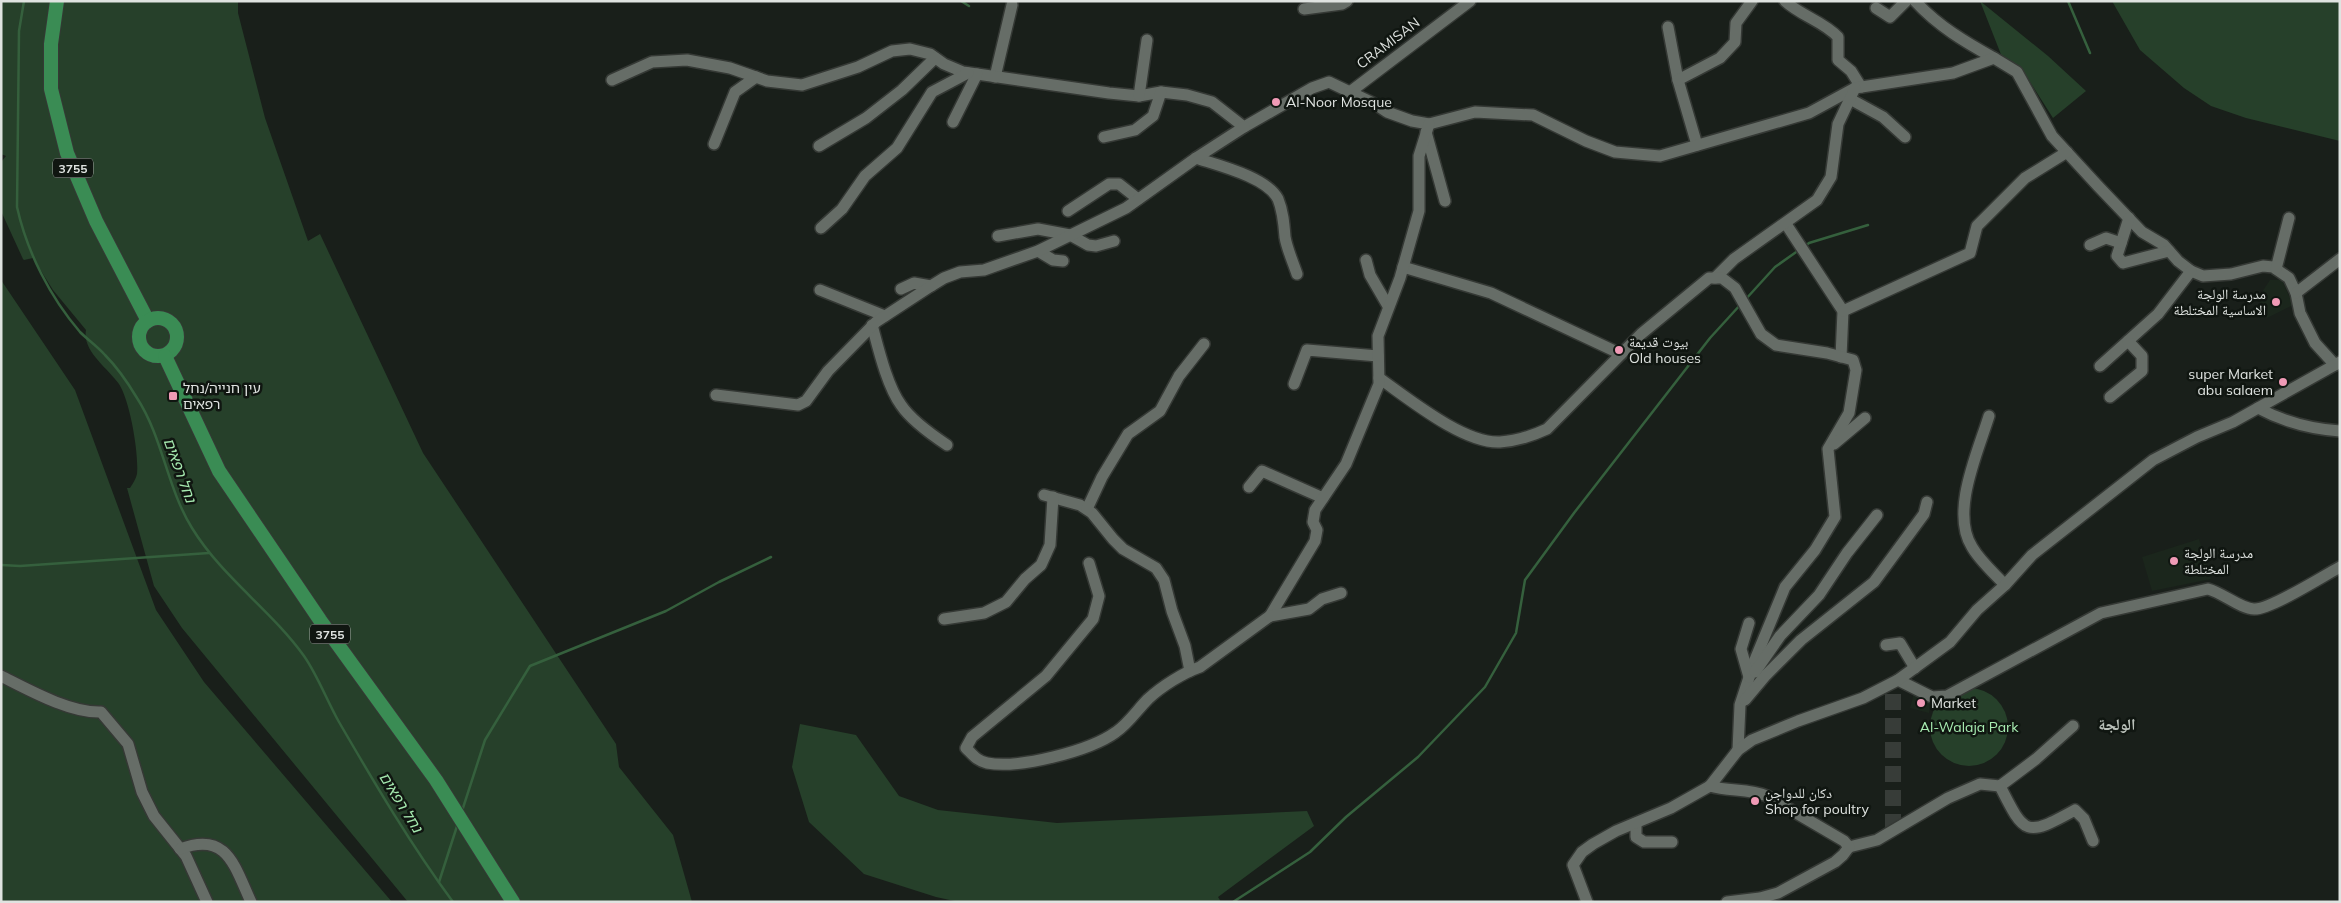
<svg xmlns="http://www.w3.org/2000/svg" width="2341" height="903" font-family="Mulish,'Noto Naskh Arabic','Noto Sans Hebrew',sans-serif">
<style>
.built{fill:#1b261c}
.green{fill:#26402a}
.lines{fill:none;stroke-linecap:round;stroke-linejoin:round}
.stream{stroke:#35603d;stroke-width:2.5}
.highway-tunnel{stroke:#373c38;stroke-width:16;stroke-dasharray:16 8;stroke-linecap:butt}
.minor-casing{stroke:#353935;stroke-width:14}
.major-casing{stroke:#353935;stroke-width:16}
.minor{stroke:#666d67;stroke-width:11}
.major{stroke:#3a8c54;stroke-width:14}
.poi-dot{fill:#f09ab6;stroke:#101611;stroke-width:2}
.labels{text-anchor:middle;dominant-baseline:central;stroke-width:5;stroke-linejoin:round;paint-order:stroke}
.shield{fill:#101611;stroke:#a1a6a2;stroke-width:1}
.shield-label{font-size:12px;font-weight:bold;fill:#dfe3e0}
.street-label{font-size:14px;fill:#dfe3e0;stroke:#101611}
.poi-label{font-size:14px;fill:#dfe3e0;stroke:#101611;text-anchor:start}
.park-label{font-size:14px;fill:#a7ebb1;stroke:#101611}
.water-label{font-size:15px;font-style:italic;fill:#a5e9af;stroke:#101611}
.quarter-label{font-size:16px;font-weight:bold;fill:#bac1ba;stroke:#101611}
</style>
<rect width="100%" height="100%" fill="#191f1a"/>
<!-- built -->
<g class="built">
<polygon points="2270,280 2282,280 2293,305 2267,318 2258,298"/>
<polygon points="2199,539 2211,579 2152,591 2142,557"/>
<polygon points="1914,693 1932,697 1929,713 1910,708"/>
</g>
<!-- green -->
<g class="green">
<path d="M 1,1 L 238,1 L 238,13 L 265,118 L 308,241 L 320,234 L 423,453 L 616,744 L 619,767 L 673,835 L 692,902 L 408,902 L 182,628 L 154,586 L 127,488 L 130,488 C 133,483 136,479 137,474 C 139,454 130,401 119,384 C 108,368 82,351 86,330 L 53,290 L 33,258 L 24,260 L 23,259 L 1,211 L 1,162 L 6,156 L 1,154 Z"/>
<polygon points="1980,1 2048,56 2086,91 2053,118 2023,71 2002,57"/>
<polygon points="2112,1 2340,1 2340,141 2246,118 2211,106 2184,88 2140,50"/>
<polygon points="1,280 75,390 156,610 204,682 392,902 1,902"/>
<circle cx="1969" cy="727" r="39"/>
<polygon points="800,724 856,735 899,796 938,810 1057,823 1307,811 1314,826 1218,897 1221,902 959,902 936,897 864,874 809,822 792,767"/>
</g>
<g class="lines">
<!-- stream -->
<g class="stream">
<path d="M 24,1 L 19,31 L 17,207 C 27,252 50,297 80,332 C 88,340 97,346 105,355 C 117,367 128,383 137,398 C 163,438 167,488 192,528 C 222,577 271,610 304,656 C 318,676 327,701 339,722 C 375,784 411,845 453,902"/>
<polyline points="961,1 969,6"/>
<polyline points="2068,1 2090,53"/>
<polyline points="1804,247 1809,243 1868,225"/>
<polyline points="1745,300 1775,267 1799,250"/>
<polyline points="1,565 20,566 209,553"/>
<polyline points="462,811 485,740 530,666 666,611 719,582 771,557"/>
<polyline points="439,882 458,823"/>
<polyline points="1233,902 1310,852 1346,817 1418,757 1485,687 1516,633 1525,580 1574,513 1710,338 1741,304"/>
</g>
<!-- highway-tunnel -->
<polyline class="highway-tunnel" points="1893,830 1893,683"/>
<defs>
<g id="minor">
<path d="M 1785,1 C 1801,16 1823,21 1838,37 L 1838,60 L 1851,71 L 1861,87"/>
<path d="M 1915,1 C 1938,26 1965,42 1994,58"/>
<polyline points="1876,8 1890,17 1906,1"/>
<polyline points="1304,9 1342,4 1347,1"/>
<polyline points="1668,27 1678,80 1697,145"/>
<polyline points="995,77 1012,5"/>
<polyline points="612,80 652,62 687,60 730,68 767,81 802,85 858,67 892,51 910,49 930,54 944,64 963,72 1109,93 1139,96 1161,92 1187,95 1212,102 1244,127 1312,88 1329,82 1375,104 1387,112 1412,121 1429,124 1475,112 1533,115 1586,141 1615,152 1660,156 1809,113 1855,88 1953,73 1994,58 2017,72 2052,136 2098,186 2142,232 2164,245 2178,261 2191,271 2203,276 2231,274 2263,266 2273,267 2289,278 2296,293 2300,313 2315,343 2335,365"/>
<polyline points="1678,80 1720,58 1735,42 1736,23 1752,1"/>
<polyline points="1350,92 1470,1"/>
<polyline points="1139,96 1147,40"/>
<polyline points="1850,99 1883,117 1905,137"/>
<polyline points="953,122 977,74"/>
<polyline points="1426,132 1445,201"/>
<polyline points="1104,137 1135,130 1153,116 1161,92"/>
<polyline points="714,144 735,92 756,77"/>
<polyline points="819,146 866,118 902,90 935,58"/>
<path d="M 1196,158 C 1217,165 1267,177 1278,199 C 1283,211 1284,224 1285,237 C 1287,249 1293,262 1297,274"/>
<polyline points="1068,211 1109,184 1119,184 1138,199"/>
<polyline points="2129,218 2117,256 2123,263 2169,251"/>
<polyline points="1786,224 1843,311 1841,357"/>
<polyline points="821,228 842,209 865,176 897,148 932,92 968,73"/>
<polyline points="998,236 1038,229 1070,235 1088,245 1096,246 1114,241"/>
<polyline points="2090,245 2106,238 2121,243"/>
<polyline points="1038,251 1053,260 1063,261"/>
<polyline points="1366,260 1370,275 1388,306"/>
<polyline points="1403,267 1491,293 1621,354"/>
<polyline points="2276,269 2289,218"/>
<polyline points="1715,278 1734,259 1817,200 1831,177 1838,124 1855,88"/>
<polyline points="901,289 914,283 931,286"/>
<polyline points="820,290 885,316"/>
<polyline points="2296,293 2340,259"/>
<polyline points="1843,311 1970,253 1977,226 2025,178 2067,152"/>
<path d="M 872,325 C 878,347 887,386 901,405 C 911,420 932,435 947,445"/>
<polyline points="2100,366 2158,314 2191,271"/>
<path d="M 1379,378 C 1409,399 1464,444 1500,442 C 1516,441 1532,436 1547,429 L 1641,334 L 1709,278 L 1722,278 L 1735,288 L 1761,334 L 1776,345 L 1827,353 L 1853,360 L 1856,370 L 1849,413 L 1828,449 L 1835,517 L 1815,550 L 1785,587 L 1754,662 L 1740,705 L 1738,750"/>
<polyline points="1294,384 1307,350 1378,356"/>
<polyline points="716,395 798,405 806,401 828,371 876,322 931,286 944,278 960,272 984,270 1038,251 1126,208 1196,158 1244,127"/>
<polyline points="2110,397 2142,371 2142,356 2128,341"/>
<path d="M 2258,408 C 2284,422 2310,429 2340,431"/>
<path d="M 1989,416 C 1978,452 1950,512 1972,547 C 1980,561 1994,573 2005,585"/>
<polyline points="1834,444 1865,418"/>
<polyline points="1249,487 1262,471 1323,498"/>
<polyline points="1044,495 1080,505 1092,513 1113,539 1123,549 1156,568 1164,580 1172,611 1185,646 1190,671"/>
<polyline points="1087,509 1102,477 1128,434 1160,411 1179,376 1204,344"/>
<path d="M 1089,563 L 1099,596 L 1093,619 L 1046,676 L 972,737 L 966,748 C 973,755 977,761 987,763 C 1019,769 1090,751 1116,732 C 1128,724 1138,709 1148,699 C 1162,686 1183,673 1200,667 L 1270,616 L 1315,541 L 1317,530 L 1313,522 L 1315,510 L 1346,464 L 1379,384 L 1378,336 L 1400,278 L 1419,211 L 1419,156 L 1429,124"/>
<polyline points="1270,616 1309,609 1322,599 1341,593"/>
<polyline points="944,619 984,613 1006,602 1025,579 1041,565 1050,545 1053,497"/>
<polyline points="1749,623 1741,649 1749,677"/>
<polyline points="1886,645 1900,643 1915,668"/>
<polyline points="1755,672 1780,636 1819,595 1847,553 1877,515"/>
<path d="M 1,676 C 29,690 70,713 101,712 L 128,744 L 142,792 L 154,816 L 186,856 L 207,902"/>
<path d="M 1898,680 L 1932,697 L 1947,696 L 2101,613 L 2208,589 C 2223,593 2241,609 2254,609 C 2270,610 2323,576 2340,567"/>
<polyline points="1745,700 1766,675 1801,640 1874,582 1924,514 1927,502"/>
<path d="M 2000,786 C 2025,836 2026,837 2075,810 L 2084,819 L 2093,841"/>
<polyline points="1636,823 1636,837 1644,842 1672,842"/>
<polyline points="1849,847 1877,840 1948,798 1980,784 2000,786 2036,759 2073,726"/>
<path d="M 180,849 C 227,831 234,865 251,902"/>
<polyline points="1587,902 1573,865 1582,852 1593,844 1616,831 1671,808 1710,786"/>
<path d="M 1727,902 L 1760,898 L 1778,893 L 1835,862 L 1843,855 L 1849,847 L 1844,841 L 1767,796 C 1748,788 1729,792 1710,786 L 1738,750 L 1752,740 L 1798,721 L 1863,698 L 1898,680 L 1950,642 L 1977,610 L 2005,585 L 2032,555 L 2153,460 L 2197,437 L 2233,422 L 2340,362"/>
</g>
<g id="major">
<polyline points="57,1 51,44 51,89 67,153 96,221 148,321"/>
<circle cx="158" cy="337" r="19"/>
<polyline points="165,356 219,471 320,620 436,780 513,902"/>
</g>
</defs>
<!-- minor casing -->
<use href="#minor" class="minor-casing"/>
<!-- major casing -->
<use href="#major" class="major-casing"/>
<!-- minor -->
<use href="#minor" class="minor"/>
<!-- major -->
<use href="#major" class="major"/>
</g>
<!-- markers -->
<g class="poi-dot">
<circle cx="1276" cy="102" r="5"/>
<circle cx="2276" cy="302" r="5"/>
<circle cx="1619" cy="350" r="5"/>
<circle cx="2283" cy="382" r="5"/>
<rect x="168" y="391" width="10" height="10" rx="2.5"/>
<circle cx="2174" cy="561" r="5"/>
<circle cx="1921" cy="703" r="5"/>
<circle cx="1755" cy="801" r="5"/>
</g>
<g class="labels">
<!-- shield labels -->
<g class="shield">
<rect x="53" y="158.5" width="40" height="19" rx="4"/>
<rect x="310" y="624.5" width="40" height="19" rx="4"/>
</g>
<g class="shield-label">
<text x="73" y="168">3755</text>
<text x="330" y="634">3755</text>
</g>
<!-- street labels -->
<g class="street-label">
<text transform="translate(1388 43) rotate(-37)">CRAMISAN</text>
</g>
<!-- poi labels -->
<g class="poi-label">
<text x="1286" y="102">Al-Noor Mosque</text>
<text x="2266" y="294" text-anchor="end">مدرسة الولجة<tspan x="2266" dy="16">الاساسية المختلطة</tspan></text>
<text x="1629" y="342">بيوت قديمة<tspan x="1629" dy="16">Old houses</tspan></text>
<text x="2273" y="374" text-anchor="end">super Market<tspan x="2273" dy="16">abu salaem</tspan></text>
<text x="183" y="388">עין חנייה/נחל<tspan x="183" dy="16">רפאים</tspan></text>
<text x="2184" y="553">مدرسة الولجة<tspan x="2184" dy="16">المختلطة</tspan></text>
<text x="1931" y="703">Market</text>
<text x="1765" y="793">دكان للدواجن<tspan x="1765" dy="16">Shop for poultry</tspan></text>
</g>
<!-- park labels -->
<g class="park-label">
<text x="1969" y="727">Al-Walaja Park</text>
</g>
<!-- water labels -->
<g class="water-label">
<text transform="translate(180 470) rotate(70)">נחל רפאים</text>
<text transform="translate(401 802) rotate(58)">נחל רפאים</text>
</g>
<!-- quarter labels -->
<g class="quarter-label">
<text x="2117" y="724">الولجة</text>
</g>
</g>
<!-- border -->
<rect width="2341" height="903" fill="none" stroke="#dfe3e0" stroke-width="5"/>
</svg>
